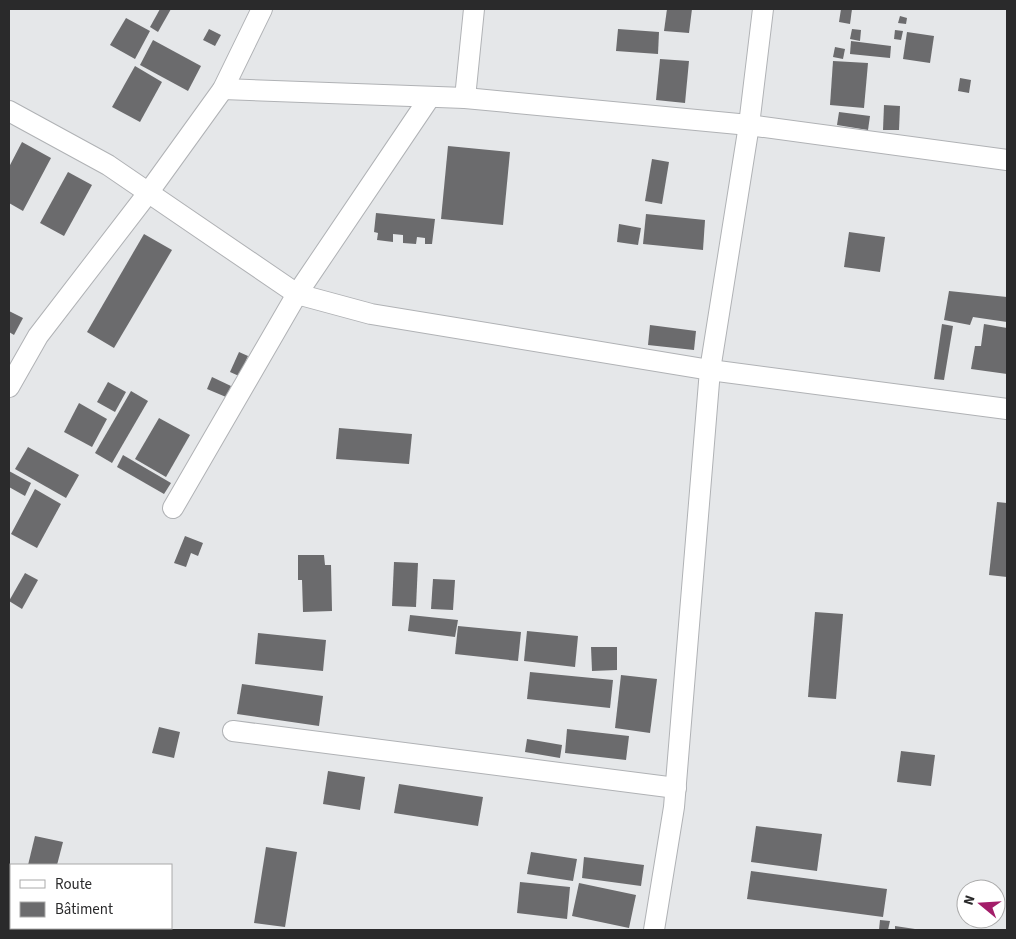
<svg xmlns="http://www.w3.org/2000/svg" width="1016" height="939" font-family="'Source Sans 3',sans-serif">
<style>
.building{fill:#6b6b6d}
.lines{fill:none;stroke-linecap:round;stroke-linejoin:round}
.minor-casing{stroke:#b0b2b5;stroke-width:22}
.minor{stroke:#fff;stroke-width:20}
</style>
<rect width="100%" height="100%" fill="#e5e7e9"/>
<!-- building -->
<g class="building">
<polygon points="160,9 171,9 158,32 150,27"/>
<polygon points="667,9 692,9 689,33 664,31"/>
<polygon points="841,9 852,9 850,24 839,22"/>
<polygon points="900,16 907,18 906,24 898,23"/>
<polygon points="126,18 150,31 135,59 110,45"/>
<polygon points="209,29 221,35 215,46 203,40"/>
<polygon points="618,29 659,32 658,54 616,51"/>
<polygon points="852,29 861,30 860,41 850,39"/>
<polygon points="895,30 903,31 901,40 894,39"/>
<polygon points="907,32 934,36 930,63 903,59"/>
<polygon points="153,40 201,66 188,91 140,65"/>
<polygon points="851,41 891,46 890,58 850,54"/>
<polygon points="835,47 845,49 843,59 833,57"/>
<polygon points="660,59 689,61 685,103 656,100"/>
<polygon points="833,61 868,63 864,108 830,105"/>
<polygon points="135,66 162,82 140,122 112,107"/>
<polygon points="960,78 971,80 969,93 958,91"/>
<polygon points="884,105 900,106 899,130 883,130"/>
<polygon points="839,112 870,116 868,130 837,125"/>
<polygon points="22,142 51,158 23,211 9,203 9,167"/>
<polygon points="448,146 510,152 503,225 441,219"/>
<polygon points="652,159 669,162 662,204 645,201"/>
<polygon points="68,172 92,185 64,236 40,223"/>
<polygon points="376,213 435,219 432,244 425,244 425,238 417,237 416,244 403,243 403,235 393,234 393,242 377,240 378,233 374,232"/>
<polygon points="646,214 705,220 703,250 643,244"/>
<polygon points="619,224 641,228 638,245 617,242"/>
<polygon points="849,232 885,237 880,272 844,267"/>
<polygon points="144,234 172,250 114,348 87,332"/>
<polygon points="949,291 1007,297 1007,322 973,317 970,325 944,320"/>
<polygon points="9,311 23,318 14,335 9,332"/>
<polygon points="942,324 953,326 944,380 934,379"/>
<polygon points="984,324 1007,328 1007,374 971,369 975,346 981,346"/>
<polygon points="650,325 696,331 694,350 648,345"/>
<polygon points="239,352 248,356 239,376 230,372"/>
<polygon points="212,377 231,386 226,397 207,389"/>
<polygon points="108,382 126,392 115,412 97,402"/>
<polygon points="131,391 148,401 112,463 95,453"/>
<polygon points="79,403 107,419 92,447 64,432"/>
<polygon points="159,418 190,435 166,477 135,459"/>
<polygon points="339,428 412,434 409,464 336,459"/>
<polygon points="28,447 79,475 66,498 15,469"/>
<polygon points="123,455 171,483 164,494 117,467"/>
<polygon points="9,471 31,483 25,496 9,487"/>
<polygon points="35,489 61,504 37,548 11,534"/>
<polygon points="997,502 1007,503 1007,577 989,575"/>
<polygon points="185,536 203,543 198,556 191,553 186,567 174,563"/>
<polygon points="298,555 324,555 325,565 331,565 332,611 303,612 302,580 298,580"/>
<polygon points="394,562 418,563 416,607 392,606"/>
<polygon points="25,573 38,580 22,609 9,601"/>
<polygon points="433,579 455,580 453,610 431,609"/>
<polygon points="815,612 843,614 836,699 808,697"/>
<polygon points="410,615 458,620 455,637 408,631"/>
<polygon points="458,626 521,632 518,661 455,654"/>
<polygon points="527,631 578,636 575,667 524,661"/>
<polygon points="258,633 326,640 323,671 255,664"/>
<polygon points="591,647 617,647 617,670 592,671"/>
<polygon points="530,672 613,680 610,708 527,699"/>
<polygon points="621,675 657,679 650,733 615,728"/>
<polygon points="242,684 323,696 319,726 237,714"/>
<polygon points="159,727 180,732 174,758 152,753"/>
<polygon points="567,729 629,736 626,760 565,753"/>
<polygon points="527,739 562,745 560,758 525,752"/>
<polygon points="901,751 935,755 931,786 897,782"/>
<polygon points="328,771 365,777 360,810 323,804"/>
<polygon points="399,784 483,797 478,826 394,813"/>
<polygon points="756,826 822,834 817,871 751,862"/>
<polygon points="35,836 63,842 57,865 28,865"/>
<polygon points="266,847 297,852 285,927 254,923"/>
<polygon points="531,852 577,859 573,881 527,874"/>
<polygon points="584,857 644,865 641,886 582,878"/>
<polygon points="751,871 887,889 883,917 747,899"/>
<polygon points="520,882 570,887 567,919 517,913"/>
<polygon points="579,883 636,895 629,928 572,916"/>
<polygon points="880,920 890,921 888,930 879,930"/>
<polygon points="895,926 915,929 915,930 895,930"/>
</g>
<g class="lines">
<defs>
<g id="minor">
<polyline points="223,89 465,98 749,125 1007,160"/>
<polyline points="465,98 474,9"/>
<polyline points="9,111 108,165 297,294 371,314 710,370 1007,409"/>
<polyline points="9,387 38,336 148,193 223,89 262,9"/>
<polyline points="173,508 297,294 430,97"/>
<polyline points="233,731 676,788"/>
<polyline points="654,930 674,807 710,370 749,125 763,9"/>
</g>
</defs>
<!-- minor casing -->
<use href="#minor" class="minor-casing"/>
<!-- minor -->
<use href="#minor" class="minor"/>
</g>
<!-- border -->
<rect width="1016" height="939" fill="none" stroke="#2a2a2b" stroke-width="20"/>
<!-- legend -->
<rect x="10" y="864" width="162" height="65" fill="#ffffff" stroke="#aaaaaa"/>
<rect x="20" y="880" width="25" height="8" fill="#ffffff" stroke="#aaaaaa"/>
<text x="55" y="889" font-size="15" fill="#2a2a2b">Route</text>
<rect x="20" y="902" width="25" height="15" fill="#6b6b6d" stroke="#aaaaaa"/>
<text x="55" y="914" font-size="15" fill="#2a2a2b">Bâtiment</text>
<!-- north arrow -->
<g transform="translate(981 904) rotate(288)"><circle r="24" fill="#ffffff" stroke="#aaaaaa"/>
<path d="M0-4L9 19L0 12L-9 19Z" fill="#a31d69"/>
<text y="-8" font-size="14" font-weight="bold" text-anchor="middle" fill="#2a2a2b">N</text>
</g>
</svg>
